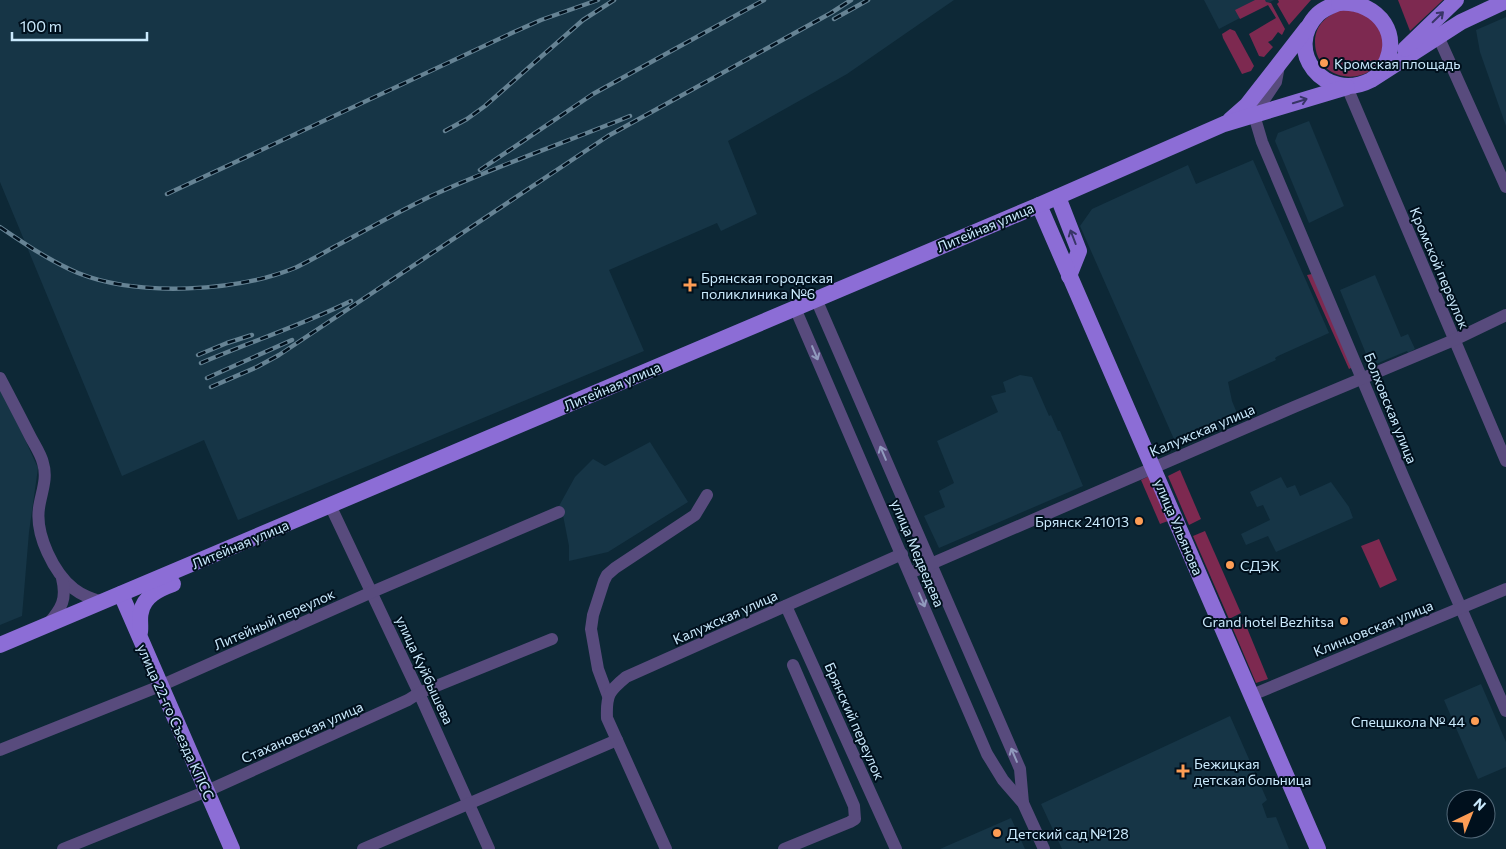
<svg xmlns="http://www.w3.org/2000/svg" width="1506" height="849" font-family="Commissioner,sans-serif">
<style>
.built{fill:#163546}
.green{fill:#7d2950}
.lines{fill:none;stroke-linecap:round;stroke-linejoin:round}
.minor{stroke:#584b7d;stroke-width:12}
.major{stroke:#8c6dd6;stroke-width:16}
.rail-casing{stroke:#668394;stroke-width:4.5}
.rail{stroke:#00101d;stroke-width:2.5;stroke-dasharray:8;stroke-linecap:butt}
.oneway{stroke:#383567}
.oneway2{stroke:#919abd}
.poi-dot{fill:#fd9d55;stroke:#00101d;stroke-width:2}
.labels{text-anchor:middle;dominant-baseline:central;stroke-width:4;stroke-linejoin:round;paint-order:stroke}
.poi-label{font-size:14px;fill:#caeafd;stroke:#00101d;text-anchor:start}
.street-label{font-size:14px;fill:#caeafd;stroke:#00101d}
</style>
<rect width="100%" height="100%" fill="#0d2836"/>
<!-- built -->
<g class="built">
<polygon points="0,0 954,0 847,74 728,141 757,214 721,231 717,223 609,270 644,351 238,520 204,440 122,476 0,182"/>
<polygon points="1204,0 1274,0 1219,29"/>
<polygon points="1506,17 1506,126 1480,52 1476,30"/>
<polygon points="1309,121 1344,206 1309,223 1275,141 1278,133"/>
<polygon points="1253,160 1329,333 1278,356 1275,358 1276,360 1228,382 1232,401 1239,418 1177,446 1080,226 1092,209 1188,165 1196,184"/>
<polygon points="1375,275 1401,337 1408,334 1415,349 1408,353 1407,351 1371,366 1340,290"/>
<polygon points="1020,375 1032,377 1049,416 1051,415 1058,431 1060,431 1083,486 939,548 924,516 945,507 939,491 954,483 937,441 998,412 991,396 1006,392 1003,382"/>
<polygon points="0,388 17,422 38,468 29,532 22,616 0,625"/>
<polygon points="650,442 688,502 608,552 569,561 569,546 563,515 559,506 575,477 593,459 605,466"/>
<polygon points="1281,477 1287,488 1295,485 1300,496 1331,482 1349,507 1353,518 1276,552 1268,536 1246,545 1241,534 1270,520 1263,505 1257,507 1250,492"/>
<polygon points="1481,684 1506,742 1506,767 1478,779 1444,700"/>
<polygon points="1230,716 1267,800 1262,804 1267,818 1276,817 1289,849 1062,849 1041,804"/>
<polygon points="1011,818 1025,849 940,849"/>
</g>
<!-- green -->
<g class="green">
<polygon points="1255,0 1265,0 1266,2 1271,3 1285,29 1282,35 1278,32 1272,40 1268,42 1273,47 1264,57 1259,56 1249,34 1276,18 1268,5 1240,19 1235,10"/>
<polygon points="1278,0 1311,0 1289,25 1277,4 1279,2"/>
<polygon points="1398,0 1443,0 1410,31"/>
<path d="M 1343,9 L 1370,15 C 1374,21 1380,28 1382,35 C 1383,38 1383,43 1383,46 C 1381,89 1315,86 1315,42 C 1315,24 1328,15 1343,9 Z"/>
<polygon points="1230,29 1235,31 1254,66 1251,71 1242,74 1223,38 1222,34"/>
<polygon points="1312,274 1353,367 1349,369 1307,275"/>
<polygon points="1180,470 1201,519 1189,525 1168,476"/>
<polygon points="1149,476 1168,521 1160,524 1141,480"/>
<polygon points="1205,531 1241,613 1229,619 1193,536"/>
<polygon points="1379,539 1397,580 1380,588 1361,546"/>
<polygon points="1245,623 1268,679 1256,683 1233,629"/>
</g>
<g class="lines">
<!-- minor -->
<g class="minor">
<polyline points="1438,36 1506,187"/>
<polyline points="1279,66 1276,82 1254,115 1262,142 1403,476 1506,711"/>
<polyline points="1347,87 1506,461"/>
<polyline points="816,299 1020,769 1023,803"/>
<polyline points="795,308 987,754 1003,780 1023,803 1044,849"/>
<path d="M 0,378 C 10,397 20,416 30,436 C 34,444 41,454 43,463 C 48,479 41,493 39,508 C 35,535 54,573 74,589 C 83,596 92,599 102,602"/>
<polyline points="330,505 419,693 489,849"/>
<polyline points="910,573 1294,407 1454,340 1506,315"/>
<polyline points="786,606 896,849"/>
<path d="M 48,624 C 62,608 67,599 62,578"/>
<polyline points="1252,695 1506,589"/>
<polyline points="608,696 598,669 591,629 593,615 604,581 607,575 615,568 695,515 707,495"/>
<polyline points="0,750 160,686 372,592 559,512"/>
<polyline points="63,849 207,791 408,700 419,693 552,639"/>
<polyline points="363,849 617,740"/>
<path d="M 666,849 L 607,718 C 606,695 609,691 626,677 L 902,554"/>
<polyline points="784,849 850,822 855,819 854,806 793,665"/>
</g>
<!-- major -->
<g class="major">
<path d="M 1345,0 C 1335,5 1325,7 1318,14 C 1282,50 1325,104 1371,80 L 1461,22 L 1506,1"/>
<path d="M 1339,3 C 1379,0 1406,38 1380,72"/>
<polyline points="1405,49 1456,0"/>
<polyline points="1230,120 1247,105 1307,28"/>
<polyline points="1058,197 1079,251 1069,276"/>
<polyline points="1039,205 1318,849"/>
<polyline points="121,594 232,849"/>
<path d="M 140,632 C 141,626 139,618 141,612 C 144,596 159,589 173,584"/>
<polyline points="0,645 1039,205 1224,124 1347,87"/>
</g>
<defs>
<g id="rail">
<polyline points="834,19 868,0"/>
<polyline points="445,131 467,119 485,106 583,20 614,0"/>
<polyline points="480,170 593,94 764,0"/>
<polyline points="167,194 514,32 541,20 598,0"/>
<path d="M 0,227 C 25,244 50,261 78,273 C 138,297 238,292 297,267 C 309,261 322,254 334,247 C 366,230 398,212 431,196 C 496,166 564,143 630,116"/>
<polyline points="198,355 227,343 252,335"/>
<path d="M 201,363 C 250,342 302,325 351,301"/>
<polyline points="207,378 292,340"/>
<polyline points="211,387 257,367 279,355 608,136 831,13 851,0"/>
</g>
</defs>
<!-- rail casing -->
<use href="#rail" class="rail-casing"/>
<!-- rail -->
<use href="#rail" class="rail"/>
</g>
<!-- one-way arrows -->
<defs><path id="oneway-shaft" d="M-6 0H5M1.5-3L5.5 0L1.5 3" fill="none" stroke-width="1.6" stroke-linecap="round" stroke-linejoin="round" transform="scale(1.25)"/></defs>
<g class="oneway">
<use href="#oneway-shaft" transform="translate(1438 17) rotate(-44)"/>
<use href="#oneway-shaft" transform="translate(1300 101) rotate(-17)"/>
<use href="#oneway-shaft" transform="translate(1073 237) rotate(-111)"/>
</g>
<g class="oneway2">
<use href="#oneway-shaft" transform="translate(815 353) rotate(67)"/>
<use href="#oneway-shaft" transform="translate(883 453) rotate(-113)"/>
<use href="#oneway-shaft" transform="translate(922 600) rotate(67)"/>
<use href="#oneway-shaft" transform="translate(1014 755) rotate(-113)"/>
</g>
<!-- markers -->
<g class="poi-dot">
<circle cx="1324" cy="63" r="5"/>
<path d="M687.5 277.5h5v5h5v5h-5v5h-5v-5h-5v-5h5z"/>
<circle cx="1139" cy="521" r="5"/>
<circle cx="1230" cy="565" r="5"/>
<circle cx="1344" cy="621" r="5"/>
<circle cx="1475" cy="721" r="5"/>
<path d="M1180.5 763.5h5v5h5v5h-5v5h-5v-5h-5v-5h5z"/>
<circle cx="997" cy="833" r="5"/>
</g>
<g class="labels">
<!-- poi labels -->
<g class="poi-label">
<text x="1334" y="63">Кромская площадь</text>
<text x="701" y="277">Брянская городская<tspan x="701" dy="16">поликлиника №6</tspan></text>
<text x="1129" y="521" text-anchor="end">Брянск 241013</text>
<text x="1240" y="565">СДЭК</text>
<text x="1334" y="621" text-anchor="end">Grand hotel Bezhitsa</text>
<text x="1465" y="721" text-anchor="end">Спецшкола № 44</text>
<text x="1194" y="763">Бежицкая<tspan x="1194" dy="16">детская больница</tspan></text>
<text x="1007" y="833">Детский сад №128</text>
</g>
<!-- street labels -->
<g class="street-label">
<text transform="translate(985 227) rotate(-23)">Литейная улица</text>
<text transform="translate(1440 268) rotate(67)">Кромской переулок</text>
<text transform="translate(612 386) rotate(-23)">Литейная улица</text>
<text transform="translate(1391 408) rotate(68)">Болховская улица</text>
<text transform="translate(1202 430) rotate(-23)">Калужская улица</text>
<text transform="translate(1179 527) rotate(67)">улица Ульянова</text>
<text transform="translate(240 544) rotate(-23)">Литейная улица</text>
<text transform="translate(918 553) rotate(67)">улица Медведева</text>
<text transform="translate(725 617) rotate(-24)">Калужская улица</text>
<text transform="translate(274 619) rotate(-24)">Литейный переулок</text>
<text transform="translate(1373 628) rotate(-22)">Клинцовская улица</text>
<text transform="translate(425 670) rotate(65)">улица Куйбышева</text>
<text transform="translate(855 721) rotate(66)">Брянский переулок</text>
<text transform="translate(176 722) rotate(66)">улица 22-го Съезда КПСС</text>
<text transform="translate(302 732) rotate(-24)">Стахановская улица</text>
</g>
</g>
<!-- north arrow -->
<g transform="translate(1471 814) rotate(43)"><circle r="24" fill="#00101d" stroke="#516777"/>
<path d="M0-4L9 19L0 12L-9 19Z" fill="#fd9d55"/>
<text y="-8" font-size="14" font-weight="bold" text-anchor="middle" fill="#caeafd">N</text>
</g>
<!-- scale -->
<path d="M12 32v8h135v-8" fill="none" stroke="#caeafd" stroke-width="2.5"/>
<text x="20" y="32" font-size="15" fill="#caeafd" stroke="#00101d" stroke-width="4" paint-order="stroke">100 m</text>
</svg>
